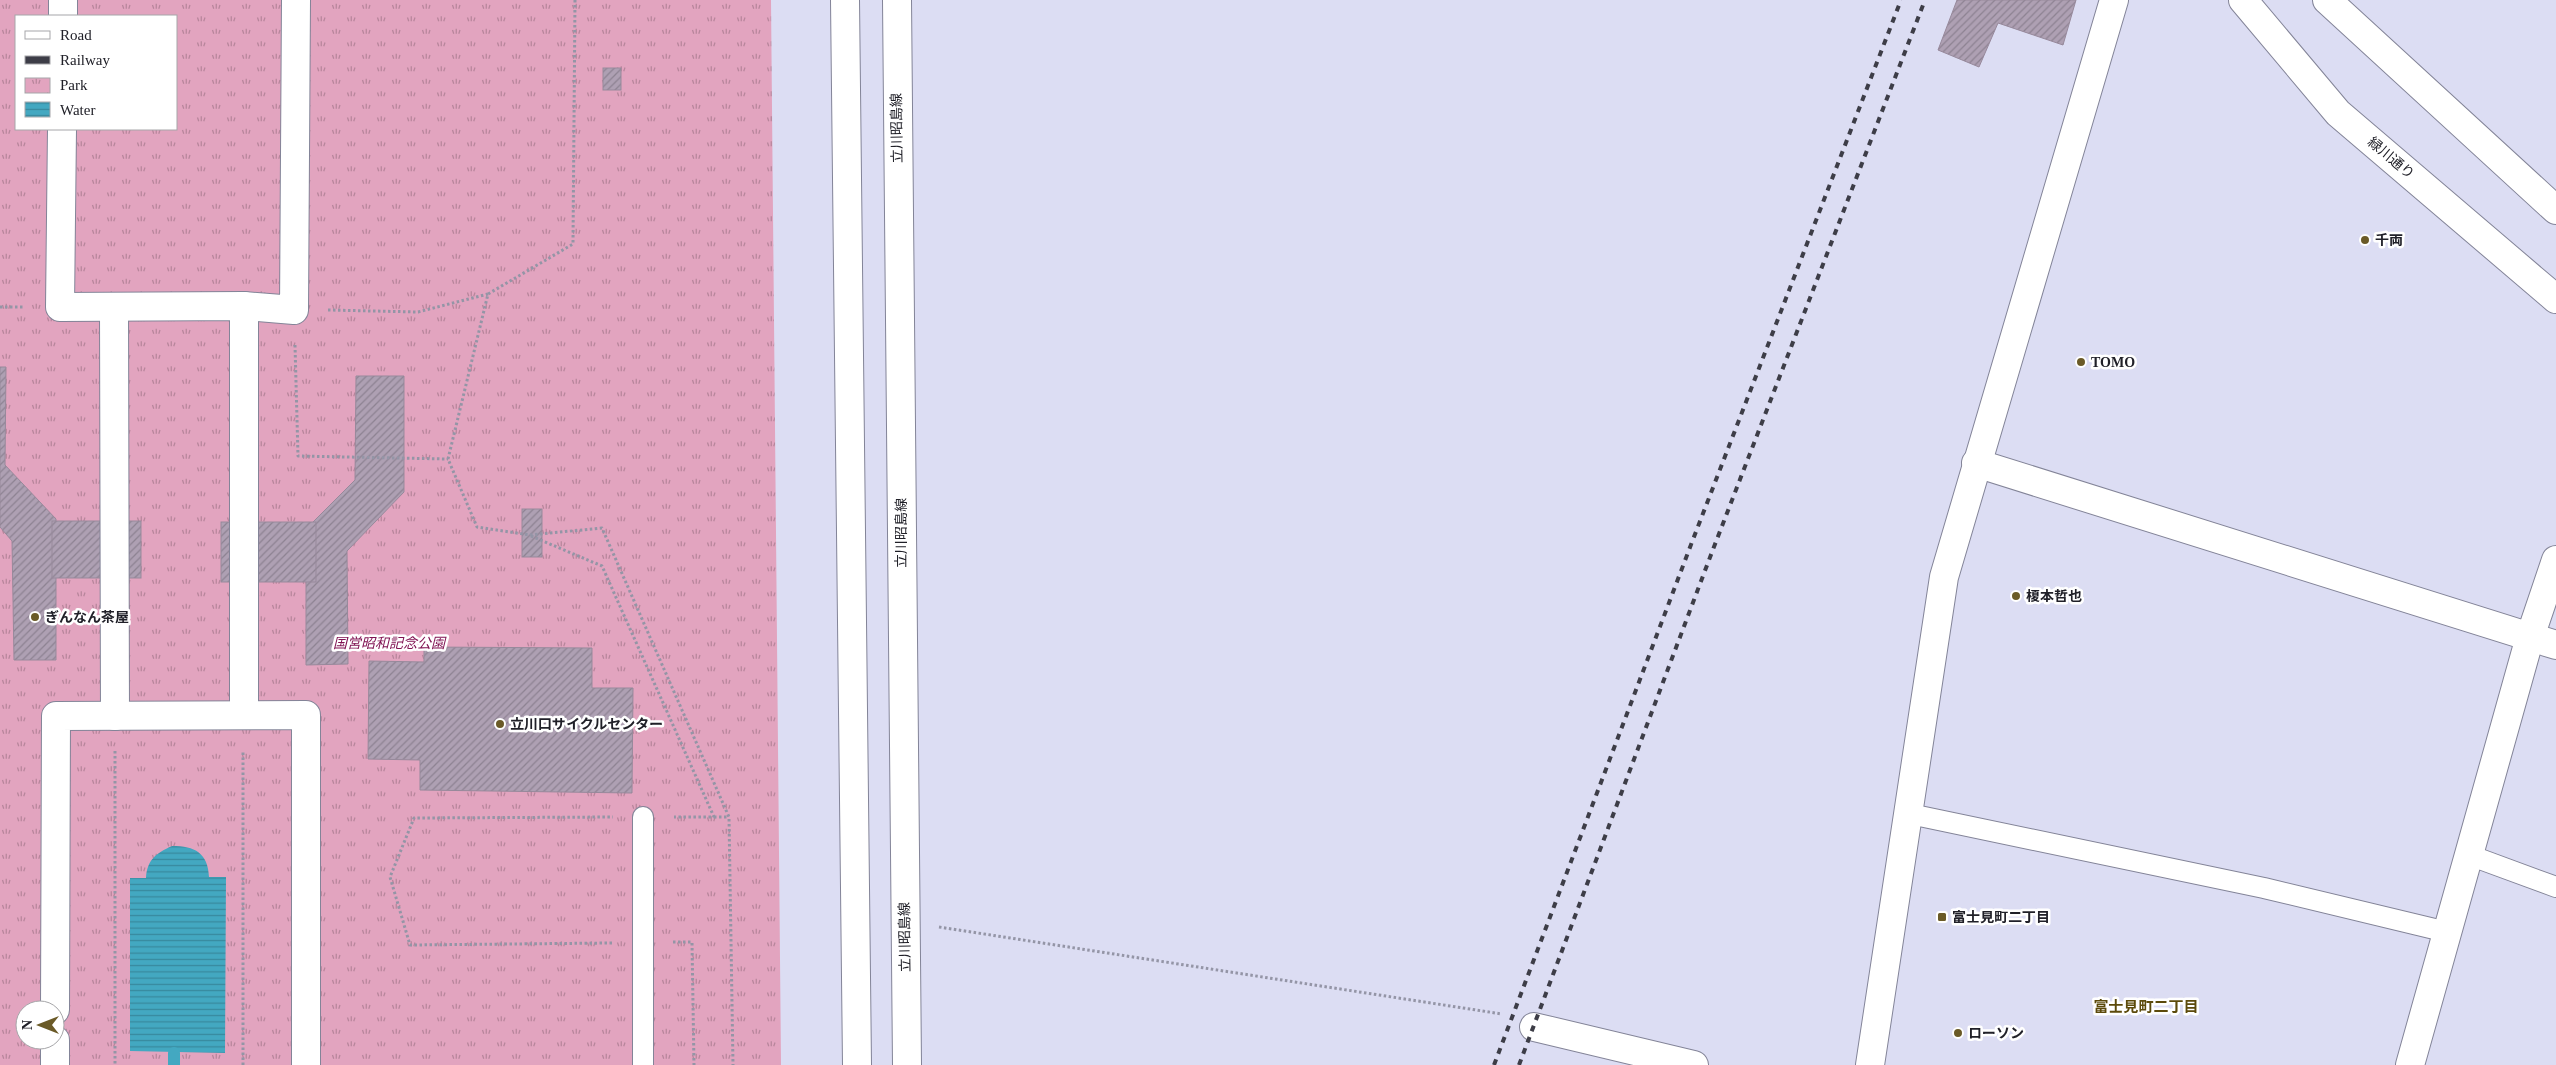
<svg xmlns="http://www.w3.org/2000/svg" width="2556" height="1065" font-family="'Times New Roman','Noto Sans JP',serif">
<style>
.park{fill:url(#park-tufts);fill-rule:evenodd}
.water{fill:url(#water-rules)}
.lines{fill:none;stroke-linecap:round;stroke-linejoin:round}
.stream{stroke:#43a8c1;stroke-width:12}
.building{fill:url(#building-hatch);stroke:#97899b}
.service-casing{stroke:#838498;stroke-width:22}
.pedestrian-casing{stroke:#838498;stroke-width:30}
.minor-casing{stroke:#838498;stroke-width:30}
.tertiary-casing{stroke:#838498;stroke-width:30}
.secondary-casing{stroke:#838498;stroke-width:30}
.path{stroke:#9495a6;stroke-width:3;stroke-dasharray:2.5 2.5;stroke-linecap:butt}
.service{stroke:#fff;stroke-width:20}
.pedestrian{stroke:#fff;stroke-width:28}
.minor{stroke:#fff;stroke-width:28}
.tertiary{stroke:#fff;stroke-width:28}
.secondary{stroke:#fff;stroke-width:28}
.rail{stroke:#3d3d47;stroke-width:4;stroke-dasharray:6 6;stroke-linecap:butt}
.poi-dot{fill:#6a5a27;stroke:#fff;stroke-width:2}
.labels{text-anchor:middle;dominant-baseline:central;stroke-width:5;stroke-linejoin:round;paint-order:stroke}
.street-label{font-size:14px;fill:#202028;stroke:#fff}
.poi-label{font-size:14px;font-weight:bold;fill:#202028;stroke:#fff;text-anchor:start}
.park-label{font-size:14px;font-style:italic;fill:#801353;stroke:#fff}
.neighbourhood-label{font-size:15px;font-weight:bold;fill:#5c4a0b;stroke:#fff}
</style>
<defs>
<pattern id="park-tufts" width="24" height="20" patternUnits="userSpaceOnUse" patternTransform="scale(1.25)"><rect width="24" height="20" fill="#e2a4bf"/><path d="M3 7l-1-3M5 7V3M7 7l1-3M15 17l-1-3M17 17v-4M19 17l1-3" fill="none" stroke="#b7859b"/></pattern>
<pattern id="water-rules" width="6" height="5" patternUnits="userSpaceOnUse" patternTransform="scale(1.25)"><rect width="6" height="5" fill="#43a8c1"/><path d="M0 2.5h6" fill="none" stroke="#38889d"/></pattern>
<pattern id="building-hatch" width="6" height="6" patternUnits="userSpaceOnUse" patternTransform="scale(1.25)"><rect width="6" height="6" fill="#aea0b3"/><path d="M-1 1l2-2M0 6l6-6M5 7l2-2" fill="none" stroke="#8d8292"/></pattern>
</defs>
<rect width="100%" height="100%" fill="#dcddf3"/>
<!-- park -->
<path class="park" d="M 0,0 L 771,0 L 781,1065 L 0,1065 ZM 16,16 L 176,16 L 176,129 L 16,129 ZM 25,1010 L 55,1010 L 55,1040 L 25,1040 Z"/>
<!-- water -->
<path class="water" d="M 172,846 C 195,846 208,853 209,877 L 226,877 L 225,1053 L 130,1051 L 130,878 L 146,878 C 147,860 156,853 172,846 Z"/>
<g class="lines">
<!-- stream -->
<polyline class="stream" points="174,1053 174,1065"/>
</g>
<!-- building -->
<g class="building">
<polygon points="1957,0 2076,0 2063,45 1998,23 1979,67 1938,50"/>
<rect x="603" y="68" width="18" height="22"/>
<polygon points="0,367 6,367 5,465 56,519 56,660 14,660 12,541 0,527"/>
<polygon points="356,376 404,376 404,492 347,551 348,664 306,665 306,529 355,480"/>
<rect x="522" y="509" width="20" height="48"/>
<rect x="52" y="521" width="89" height="57"/>
<rect x="221" y="522" width="95" height="60"/>
<polygon points="424,647 592,648 592,688 633,688 632,793 420,790 420,760 368,759 369,661 424,662"/>
</g>
<g class="lines">
<defs>
<g id="service">
<polyline points="1910,814 2264,888 2447,932"/>
<polyline points="2469,855 2556,887"/>
<polyline points="643,1065 643,817"/>
</g>
<g id="pedestrian">
<polyline points="63,16 63,0"/>
<polyline points="62,129 60,307 244,306 294,310 296,0"/>
<polyline points="114,308 115,716"/>
<polyline points="244,715 244,306"/>
<polyline points="55,1010 56,716 306,715 306,1065"/>
<polyline points="55,1065 55,1040"/>
</g>
<g id="minor">
<polyline points="1976,463 2556,645"/>
<polyline points="1534,1027 1694,1065"/>
<polyline points="2410,1065 2530,637 2556,560"/>
</g>
<g id="tertiary">
<polyline points="2243,0 2338,113 2556,299"/>
<polyline points="2327,0 2556,210"/>
</g>
<g id="secondary">
<polyline points="845,0 857,1065"/>
<polyline points="897,0 907,1065"/>
<polyline points="1870,1065 1944,577 2114,0"/>
</g>
</defs>
<!-- service casing -->
<use href="#service" class="service-casing"/>
<!-- pedestrian casing -->
<use href="#pedestrian" class="pedestrian-casing"/>
<!-- minor casing -->
<use href="#minor" class="minor-casing"/>
<!-- tertiary casing -->
<use href="#tertiary" class="tertiary-casing"/>
<!-- secondary casing -->
<use href="#secondary" class="secondary-casing"/>
<!-- path -->
<g class="path">
<polyline points="575,0 573,244 488,294 448,459 477,527 530,535 602,528 729,817 733,1065"/>
<polyline points="0,307 24,307"/>
<polyline points="328,310 418,312 488,294"/>
<polyline points="295,345 298,456 448,459"/>
<polyline points="531,536 602,566 714,817 674,817"/>
<polyline points="115,751 115,1065"/>
<polyline points="714,817 729,817"/>
<polyline points="939,927 1502,1014"/>
<polyline points="673,942 692,942 694,1065"/>
<polyline points="612,943 410,945 390,877 414,818 613,817"/>
<polyline points="243,1065 243,751"/>
</g>
<!-- service -->
<use href="#service" class="service"/>
<!-- pedestrian -->
<use href="#pedestrian" class="pedestrian"/>
<!-- minor -->
<use href="#minor" class="minor"/>
<!-- tertiary -->
<use href="#tertiary" class="tertiary"/>
<!-- secondary -->
<use href="#secondary" class="secondary"/>
<!-- rail -->
<g class="rail">
<polyline points="1494,1065 1692,542 1901,0"/>
<polyline points="1519,1065 1712,552 1925,0"/>
</g>
</g>
<!-- markers -->
<g class="poi-dot">
<circle cx="2365" cy="240" r="5"/>
<circle cx="2081" cy="362" r="5"/>
<circle cx="2016" cy="596" r="5"/>
<circle cx="35" cy="617" r="5"/>
<circle cx="500" cy="724" r="5"/>
<rect x="1937" y="912" width="10" height="10" rx="2.5"/>
<circle cx="1958" cy="1033" r="5"/>
</g>
<g class="labels">
<!-- street labels -->
<g class="street-label">
<text transform="translate(897 128) rotate(-91)">立川昭島線</text>
<text transform="translate(2391 158) rotate(40)">緑川通り</text>
<text transform="translate(901 533) rotate(-90)">立川昭島線</text>
<text transform="translate(905 937) rotate(-91)">立川昭島線</text>
</g>
<!-- poi labels -->
<g class="poi-label">
<text x="2375" y="240">千両</text>
<text x="2091" y="362">TOMO</text>
<text x="2026" y="596">榎本哲也</text>
<text x="45" y="617">ぎんなん茶屋</text>
<text x="510" y="724">立川口サイクルセンター</text>
<text x="1952" y="917">富士見町二丁目</text>
<text x="1968" y="1033">ローソン</text>
</g>
<!-- park labels -->
<g class="park-label">
<text x="389" y="643">国営昭和記念公園</text>
</g>
<!-- neighbourhood labels -->
<g class="neighbourhood-label">
<text x="2146" y="1007">富士見町二丁目</text>
</g>
</g>
<!-- legend -->
<rect x="15" y="15" width="162" height="115" fill="#ffffff" stroke="#a6a6a9"/>
<rect x="25" y="31" width="25" height="8" fill="#ffffff" stroke="#a6a6a9"/>
<text x="60" y="40" font-size="15" fill="#202028">Road</text>
<rect x="25" y="56" width="25" height="8" fill="#3d3d47" stroke="#a6a6a9"/>
<text x="60" y="65" font-size="15" fill="#202028">Railway</text>
<rect x="25" y="78" width="25" height="15" fill="url(#park-tufts)" stroke="#a6a6a9"/>
<text x="60" y="90" font-size="15" fill="#202028">Park</text>
<rect x="25" y="102" width="25" height="15" fill="url(#water-rules)" stroke="#a6a6a9"/>
<text x="60" y="115" font-size="15" fill="#202028">Water</text>
<!-- north arrow -->
<g transform="translate(40 1025) rotate(270)"><circle r="24" fill="#ffffff" stroke="#a6a6a9"/>
<path d="M0-4L9 19L0 12L-9 19Z" fill="#6a5a27"/>
<text y="-8" font-size="14" font-weight="bold" text-anchor="middle" fill="#202028">N</text>
</g>
</svg>
